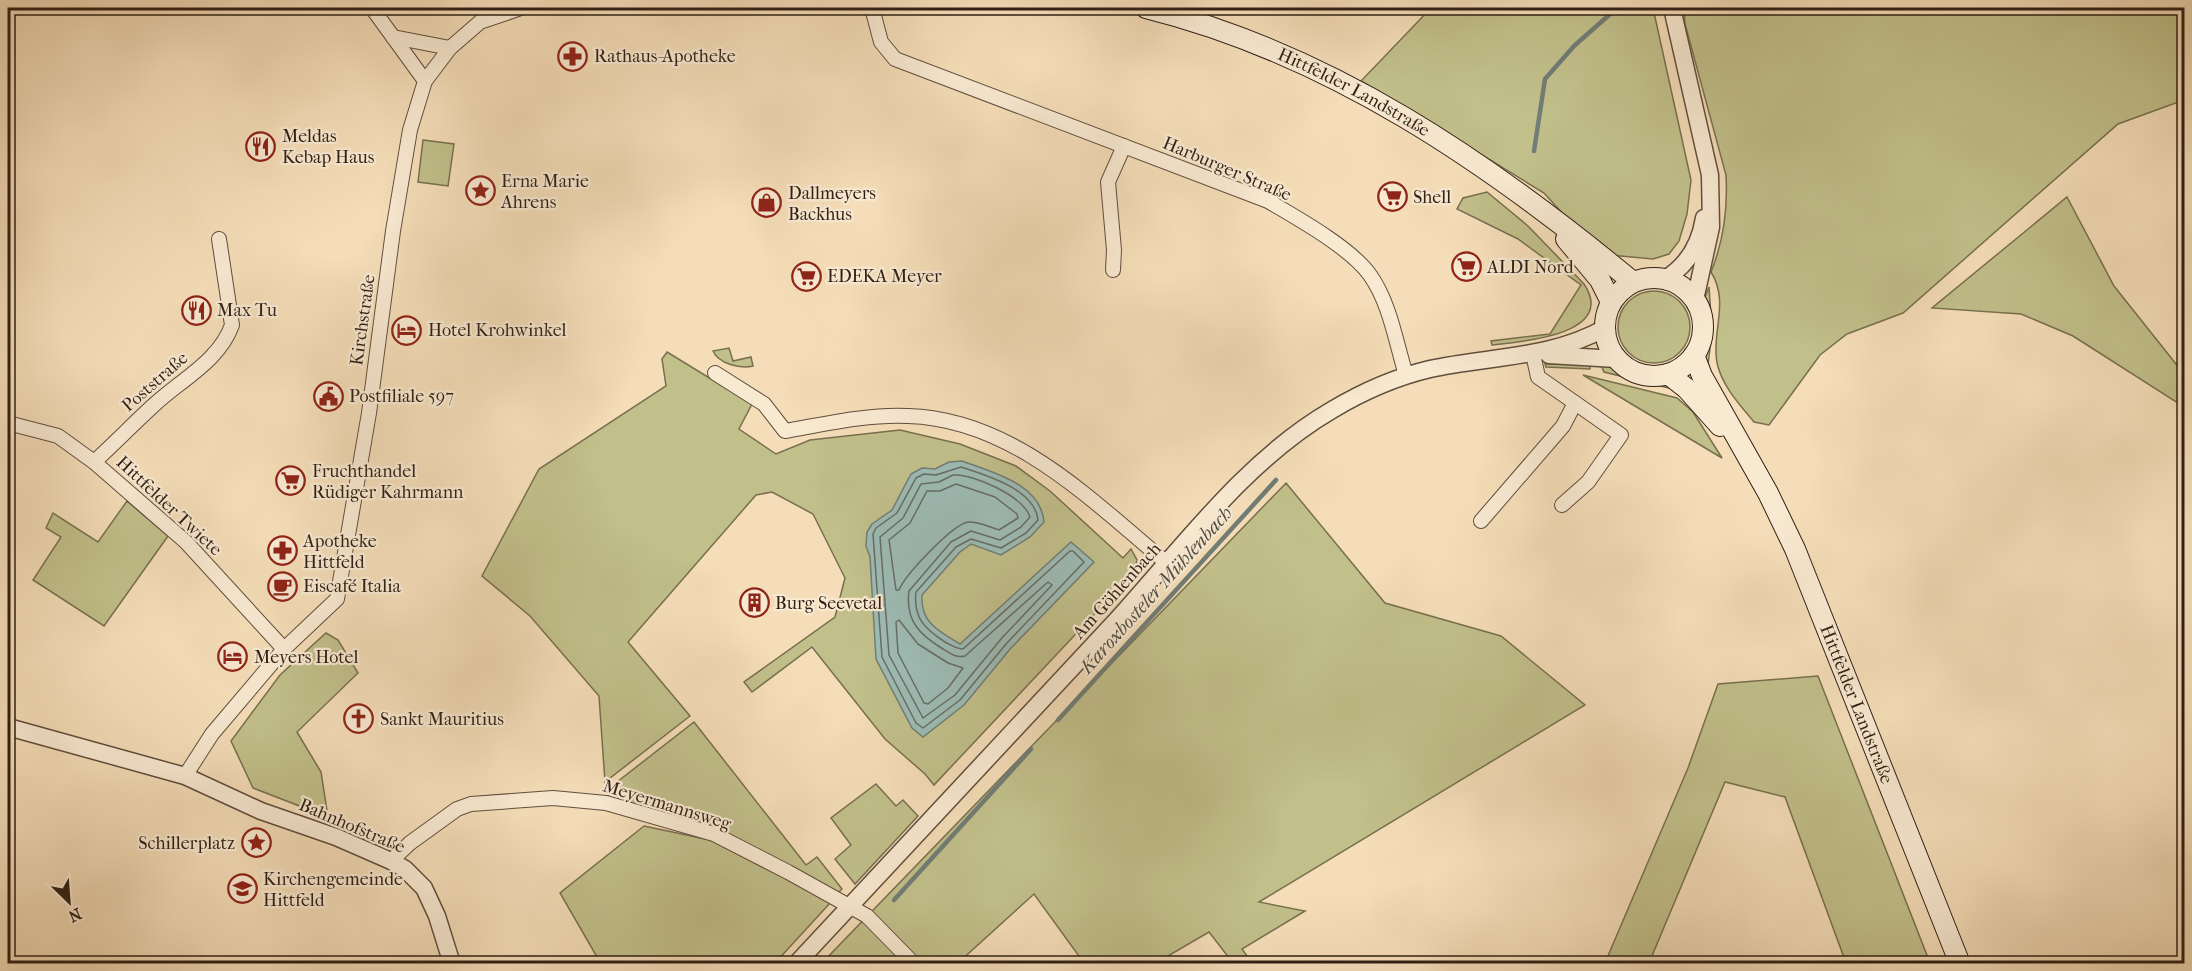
<svg xmlns="http://www.w3.org/2000/svg" width="2192" height="971" font-family="'IM FELL French Canon',serif">
<style>
.green{fill:#c1bf8a;stroke:#786f4f;stroke-width:1.5}
.water{fill:#9dbbb5;stroke:#717d75;stroke-width:1.5}
.lines{fill:none;stroke-linecap:round;stroke-linejoin:round}
.shore{stroke:#666d64;stroke-width:1.5}
.stream{stroke:#717d75;stroke-width:4.5}
.minor-casing{stroke:#614e3d;stroke-width:16}
.tertiary-casing{stroke:#614e3d;stroke-width:19}
.secondary-casing{stroke:#301f14;stroke-width:22}
.minor{stroke:#f8e9d1;stroke-width:14}
.tertiary{stroke:#f8e9d1;stroke-width:16}
.secondary{stroke:#f8e9d1;stroke-width:20}
.labels{text-anchor:middle;dominant-baseline:central;stroke-width:4.5;stroke-linejoin:round;paint-order:stroke}
.poi-label{font-size:18px;fill:#301f14;stroke:#f8e9d1;text-anchor:start}
.street-label{font-size:18px;fill:#301f14;stroke:#f8e9d1}
.water-label{font-size:20px;font-style:italic;fill:#514e44;stroke:#f8e9d1}
</style>
<rect width="100%" height="100%" fill="#f4ddb8"/>
<filter id="stains"><feTurbulence type="fractalNoise" baseFrequency=".00333" numOctaves="4"/><feColorMatrix values="0 0 0 0 .2 0 0 0 0 .09 0 0 0 0 .02 0 0 0 .5 -.17"/></filter>
<radialGradient id="worn" r=".72"><stop offset=".6" stop-color="#630" stop-opacity="0"/><stop offset="1" stop-color="#630" stop-opacity=".3"/></radialGradient>
<!-- green -->
<g class="green">
<polygon points="1431,8 1653,8 1691,180 1687,214 1679,241 1669,254 1653,259 1610,255 1573,225 1544,193 1361,81"/>
<path d="M 1684,8 L 2184,8 L 2184,100 L 2118,124 L 1903,313 L 1847,334 L 1820,355 L 1769,425 L 1754,422 C 1740,405 1722,386 1717,363 C 1711,333 1730,302 1711,272 C 1724,240 1728,210 1726,175 L 1685,24 Z"/>
<polygon points="423,140 454,144 448,186 418,182"/>
<path d="M 1487,192 L 1528,226 L 1584,284 C 1618,335 1520,342 1492,345 L 1491,341 L 1550,334 L 1581,285 L 1518,239 L 1457,209 L 1463,198 Z"/>
<polygon points="2067,197 2114,286 2184,374 2184,407 2073,336 2021,314 1932,308"/>
<polygon points="1709,287 1712,331 1708,365 1704,360 1709,335 1705,297"/>
<circle cx="1654" cy="327" r="36"/>
<path d="M 729,348 L 733,361 L 751,357 L 753,366 C 740,369 719,364 713,351 Z"/>
<polygon points="667,352 752,404 739,429 776,454 810,440 900,430 960,444 1016,466 1050,491 1123,558 1131,549 1137,560 1135,571 934,785 925,774 885,739 812,647 752,692 744,682 835,617 845,578 813,514 772,492 756,495 628,642 690,716 605,782 599,696 530,616 482,576 539,469 666,386 662,359"/>
<polygon points="1545,364 1590,364 1590,369 1546,367"/>
<polygon points="1601,365 1613,366 1635,378 1669,383 1673,389 1604,372"/>
<polygon points="1583,375 1677,398 1693,412 1722,458"/>
<polygon points="1286,483 1385,603 1501,636 1585,705 1259,902 1305,911 1242,949 1252,963 1233,963 1209,932 1156,963 1084,963 1034,894 958,963 878,963 868,957 861,963 821,964"/>
<polygon points="127,501 168,536 104,626 33,580 61,537 46,528 53,513 98,542"/>
<polygon points="326,633 338,640 358,673 297,732 321,772 328,817 253,788 231,741 280,675"/>
<polygon points="1818,676 1930,963 1846,963 1785,797 1725,782 1649,963 1605,963 1688,768 1718,684"/>
<polygon points="694,722 806,865 817,857 842,889 836,895 712,830 608,796 617,782"/>
<polygon points="876,784 896,806 903,800 918,816 855,884 835,859 851,845 831,818"/>
<polygon points="644,826 710,840 831,902 775,963 601,964 560,893"/>
</g>
<!-- water -->
<path class="water" d="M 962,461 C 992,472 1041,484 1044,522 L 1030,537 L 1001,555 L 971,544 L 960,552 L 922,595 C 920,622 938,631 960,644 L 1071,542 L 1094,562 L 1011,648 L 964,705 L 923,737 L 912,728 L 876,659 L 870,557 L 866,546 L 867,532 L 872,524 L 892,510 L 911,474 L 922,468 L 935,469 L 949,462 Z"/>
<g class="lines">
<!-- shore -->
<g class="shore">
<path d="M 961,467 C 985,475 1035,489 1038,520 L 1026,533 L 1001,548 L 971,539 L 956,547 L 916,592 C 913,618 925,629 945,642 C 951,645 956,649 963,649 L 1070,551 L 1073,551 L 1084,562 L 1006,644 L 960,700 L 923,728 L 916,723 L 882,657 L 873,534 L 876,528 L 897,513 L 916,478 L 924,474 L 936,475 Z"/>
<path d="M 953,475 C 973,473 1024,497 1030,517 L 1021,527 L 1000,540 L 971,531 L 951,542 L 909,591 C 905,621 920,635 943,649 C 951,654 956,658 965,656 L 1048,582 L 1052,585 L 1001,639 L 955,695 L 923,718 L 889,655 L 880,537 L 903,518 L 921,484 L 939,482 Z"/>
<path d="M 956,484 L 995,497 L 1017,514 L 1018,518 L 999,530 C 989,527 978,521 968,522 C 952,525 905,575 899,590 L 896,590 L 889,540 L 910,523 L 927,491 L 940,491 Z"/>
<polygon points="899,620 918,644 948,663 963,668 948,688 928,704 924,703 898,653 896,622"/>
</g>
<!-- stream -->
<g class="stream">
<polyline points="1534,151 1545,79 1574,46 1617,8"/>
<polyline points="1058,720 1276,480"/>
<polyline points="894,900 1031,749"/>
</g>
<defs>
<g id="minor">
<polyline points="372,8 425,81"/>
<path d="M 872,8 L 881,42 L 895,59 L 1268,201 C 1297,218 1351,248 1370,275 C 1390,303 1396,343 1406,375"/>
<polyline points="393,37 450,48"/>
<polyline points="1113,270 1114,250 1108,182 1124,146"/>
<polyline points="1533,354 1538,377 1621,435 1588,482 1562,505"/>
<path d="M 715,373 L 764,404 L 785,431 C 825,424 868,414 908,416 C 1013,419 1092,501 1168,564"/>
<polyline points="8,423 58,436 94,462 186,542 284,649"/>
<path d="M 94,462 C 115,443 134,423 155,404 C 181,380 220,360 232,325 L 219,239"/>
<polyline points="1481,521 1563,426 1575,403"/>
<polyline points="185,776 212,734 284,649 337,599 369,413 393,231 410,130 425,81 450,48 480,22 521,8"/>
<polyline points="391,861 410,843 457,809 471,804 553,798 606,803 714,834 788,872 867,916 914,964"/>
</g>
<g id="tertiary">
<polyline points="1672,8 1710,175 1711,227 1695,300"/>
<path d="M 1665,279 C 1688,265 1700,244 1704,218"/>
<polyline points="1549,355 1616,359"/>
<polyline points="8,727 185,776 261,811 336,837 391,861 405,869 424,888 437,916 452,964"/>
<path d="M 796,964 C 901,850 1008,738 1112,625 C 1180,551 1244,461 1332,410 C 1362,392 1396,377 1430,369 C 1489,356 1550,359 1605,328"/>
</g>
<g id="secondary">
<path id="s1" d="M 1146,8 C 1331,54 1489,163 1633,282"/>
<polyline points="1566,239 1600,280 1611,302"/>
<circle cx="1654" cy="327" r="49"/>
<path id="s2" d="M 1694,355 L 1702,376 L 1768,493 L 1795,549 L 1960,964"/>
<polyline points="1668,374 1686,388 1720,426"/>
</g>
</defs>
<!-- minor casing -->
<use href="#minor" class="minor-casing"/>
<!-- tertiary casing -->
<use href="#tertiary" class="tertiary-casing"/>
<!-- secondary casing -->
<use href="#secondary" class="secondary-casing"/>
<!-- minor -->
<use href="#minor" class="minor"/>
<!-- tertiary -->
<use href="#tertiary" class="tertiary"/>
<!-- secondary -->
<use href="#secondary" class="secondary"/>
</g>
<!-- icons -->
<defs>
<symbol id="pharmacy-ring" viewBox="-11 -11 22 22"><circle r="9.5" fill="#f8e9d1" stroke="#8f2418" stroke-width="1.5"/><path d="M-2-6h4v4h4v4h-4v4h-4v-4h-4v-4h4Z" fill="#8f2418"/></symbol>
<symbol id="restaurant-ring" viewBox="-11 -11 22 22"><circle r="9.5" fill="#f8e9d1" stroke="#8f2418" stroke-width="1.5"/><path d="M-5-6h1v4h1v-4h1v4h1v-4h1v5L-1.5 .5V6h-2V.5L-5-1ZM5-6V6H3V1.5H1.5Q1.5-4 5-6Z" fill="#8f2418"/></symbol>
<symbol id="sight-ring" viewBox="-11 -11 22 22"><circle r="9.5" fill="#f8e9d1" stroke="#8f2418" stroke-width="1.5"/><path d="M0-6L1.8-2.2L6-1.7L2.9 1.2L3.7 5.4L0 3.3L-3.7 5.4L-2.9 1.2L-6-1.7L-1.8-2.2Z" fill="#8f2418"/></symbol>
<symbol id="supermarket-ring" viewBox="-11 -11 22 22"><circle r="9.5" fill="#f8e9d1" stroke="#8f2418" stroke-width="1.5"/><path d="M-6-5.5h2.5l.6 2H6L4.5 2H-2.5L-4.4-4H-6ZM-1.5 3.2a1.3 1.3 0 1 0 .1 0ZM3 3.2a1.3 1.3 0 1 0 .1 0Z" fill="#8f2418"/></symbol>
<symbol id="shop-ring" viewBox="-11 -11 22 22"><circle r="9.5" fill="#f8e9d1" stroke="#8f2418" stroke-width="1.5"/><path d="M-5-2.5h2.3a2.7 3.5 0 0 1 5.4 0H5L5.5 6h-11ZM-1.5-2.5h3a1.5 2.3 0 0 0-3 0Z" fill="#8f2418"/></symbol>
<symbol id="hotel-ring" viewBox="-11 -11 22 22"><circle r="9.5" fill="#f8e9d1" stroke="#8f2418" stroke-width="1.5"/><path d="M-6-4.5h1.5V1H6V5H4.5V3h-9V5H-6ZM-4 0a1.8 1.8 0 1 1 3.6 0ZM.5 0V-2.5h3Q6-2.5 6 0Z" fill="#8f2418"/></symbol>
<symbol id="civic-ring" viewBox="-11 -11 22 22"><circle r="9.5" fill="#f8e9d1" stroke="#8f2418" stroke-width="1.5"/><path d="M-.6-6.5H3V-4.5H.6V-3L4-1V1h2V6H-6V1h2V-1L-.6-3ZM-1.2 2.5V6h2.4V2.5Z" fill="#8f2418"/></symbol>
<symbol id="cafe-ring" viewBox="-11 -11 22 22"><circle r="9.5" fill="#f8e9d1" stroke="#8f2418" stroke-width="1.5"/><path d="M-5.5-4.5H6V0H3Q3 3.5 0 3.5H-2.5Q-5.5 3.5-5.5 0ZM3-3.2v2h1.7v-2ZM-6 4.5H4V6H-6Z" fill="#8f2418"/></symbol>
<symbol id="building-ring" viewBox="-11 -11 22 22"><circle r="9.5" fill="#f8e9d1" stroke="#8f2418" stroke-width="1.5"/><path d="M-4-6H4V6H1V3H-1V6H-4ZM-2.5-4.3h1.7v1.8h-1.7ZM.8-4.3h1.7v1.8H.8ZM-2.5-1h1.7V.8h-1.7ZM.8-1h1.7V.8H.8Z" fill="#8f2418"/></symbol>
<symbol id="church-ring" viewBox="-11 -11 22 22"><circle r="9.5" fill="#f8e9d1" stroke="#8f2418" stroke-width="1.5"/><path d="M-1.2-6h2.4v3.5h3.3v2.4h-3.3V6h-2.4V-.1h-3.3v-2.4h3.3Z" fill="#8f2418"/></symbol>
<symbol id="school-ring" viewBox="-11 -11 22 22"><circle r="9.5" fill="#f8e9d1" stroke="#8f2418" stroke-width="1.5"/><path d="M0-5L7-2L0 1L-7-2ZM-4 1L0 2.5L4 1V4Q0 6-4 4Z" fill="#8f2418"/></symbol>
</defs>
<g fill-rule="evenodd">
<use href="#pharmacy-ring" x="556" y="40" width="33" height="33"/>
<use href="#restaurant-ring" x="244" y="130" width="33" height="33"/>
<use href="#sight-ring" x="464" y="174" width="33" height="33"/>
<use href="#supermarket-ring" x="1376" y="180" width="33" height="33"/>
<use href="#shop-ring" x="750" y="186" width="33" height="33"/>
<use href="#supermarket-ring" x="1450" y="250" width="33" height="33"/>
<use href="#supermarket-ring" x="790" y="260" width="33" height="33"/>
<use href="#restaurant-ring" x="180" y="294" width="33" height="33"/>
<use href="#hotel-ring" x="390" y="314" width="33" height="33"/>
<use href="#civic-ring" x="312" y="380" width="33" height="33"/>
<use href="#supermarket-ring" x="274" y="464" width="33" height="33"/>
<use href="#pharmacy-ring" x="266" y="534" width="33" height="33"/>
<use href="#cafe-ring" x="266" y="570" width="33" height="33"/>
<use href="#building-ring" x="738" y="586" width="33" height="33"/>
<use href="#hotel-ring" x="216" y="640" width="33" height="33"/>
<use href="#church-ring" x="342" y="702" width="33" height="33"/>
<use href="#sight-ring" x="240" y="826" width="33" height="33"/>
<use href="#school-ring" x="226" y="872" width="33" height="33"/>
</g>
<g class="labels">
<!-- poi labels -->
<g class="poi-label">
<text x="594" y="56">Rathaus-Apotheke</text>
<text x="282" y="136">Meldas<tspan x="282" dy="21">Kebap Haus</tspan></text>
<text x="501" y="181">Erna Marie<tspan x="501" dy="21">Ahrens</tspan></text>
<text x="788" y="193">Dallmeyers<tspan x="788" dy="21">Backhus</tspan></text>
<text x="1413" y="197">Shell</text>
<text x="1487" y="267">ALDI Nord</text>
<text x="827" y="276">EDEKA Meyer</text>
<text x="217" y="310">Max Tu</text>
<text x="428" y="330">Hotel Krohwinkel</text>
<text x="349" y="396">Postfiliale 597</text>
<text x="312" y="471">Fruchthandel<tspan x="312" dy="21">Rüdiger Kahrmann</tspan></text>
<text x="303" y="541">Apotheke<tspan x="303" dy="21">Hittfeld</tspan></text>
<text x="303" y="586">Eiscafé Italia</text>
<text x="775" y="603">Burg Seevetal</text>
<text x="254" y="657">Meyers Hotel</text>
<text x="380" y="719">Sankt Mauritius</text>
<text x="235" y="843" text-anchor="end">Schillerplatz</text>
<text x="263" y="879">Kirchengemeinde<tspan x="263" dy="21">Hittfeld</tspan></text>
</g>
<!-- street labels -->
<g class="street-label">
<text stroke="none"><textPath href="#s1" startOffset="225">Hittfelder Landstraße</textPath></text>
<text transform="translate(1227 169) rotate(23)">Harburger Straße</text>
<text transform="translate(363 320) rotate(-82)">Kirchstraße</text>
<text transform="translate(155 382) rotate(-41)">Poststraße</text>
<text transform="translate(169 506) rotate(43)">Hittfelder Twiete</text>
<text transform="translate(1117 591) rotate(-48)">Am Göhlenbach</text>
<text stroke="none"><textPath href="#s2" startOffset="386">Hittfelder Landstraße</textPath></text>
<text transform="translate(667 805) rotate(17)">Meyermannsweg</text>
<text transform="translate(352 826) rotate(23)">Bahnhofstraße</text>
</g>
<!-- water labels -->
<g class="water-label">
<text transform="translate(1156 590) rotate(-48)">Karoxbosteler Mühlenbach</text>
</g>
</g>
<!-- margin -->
<rect width="2192" height="971" fill="none" stroke="#f4ddb8" stroke-width="30"/>
<rect x="9" y="9" width="2174" height="953" fill="none" stroke="#301f14" stroke-width="3"/>
<rect x="15" y="15" width="2162" height="941" fill="none" stroke="#301f14" stroke-width="1.5"/>
<!-- north arrow -->
<g transform="translate(69 902) rotate(155)" stroke="#f8e9d1" stroke-width="4.5" paint-order="stroke">
<path d="M0-4.5L10 22L0 15L-10 22Z" fill="#301f14"/>
<text y="-9" font-size="16" font-weight="bold" text-anchor="middle" fill="#301f14">N</text>
</g>
<rect width="100%" height="100%" filter="url(#stains)"/>
<rect width="100%" height="100%" fill="url(#worn)"/>
</svg>
